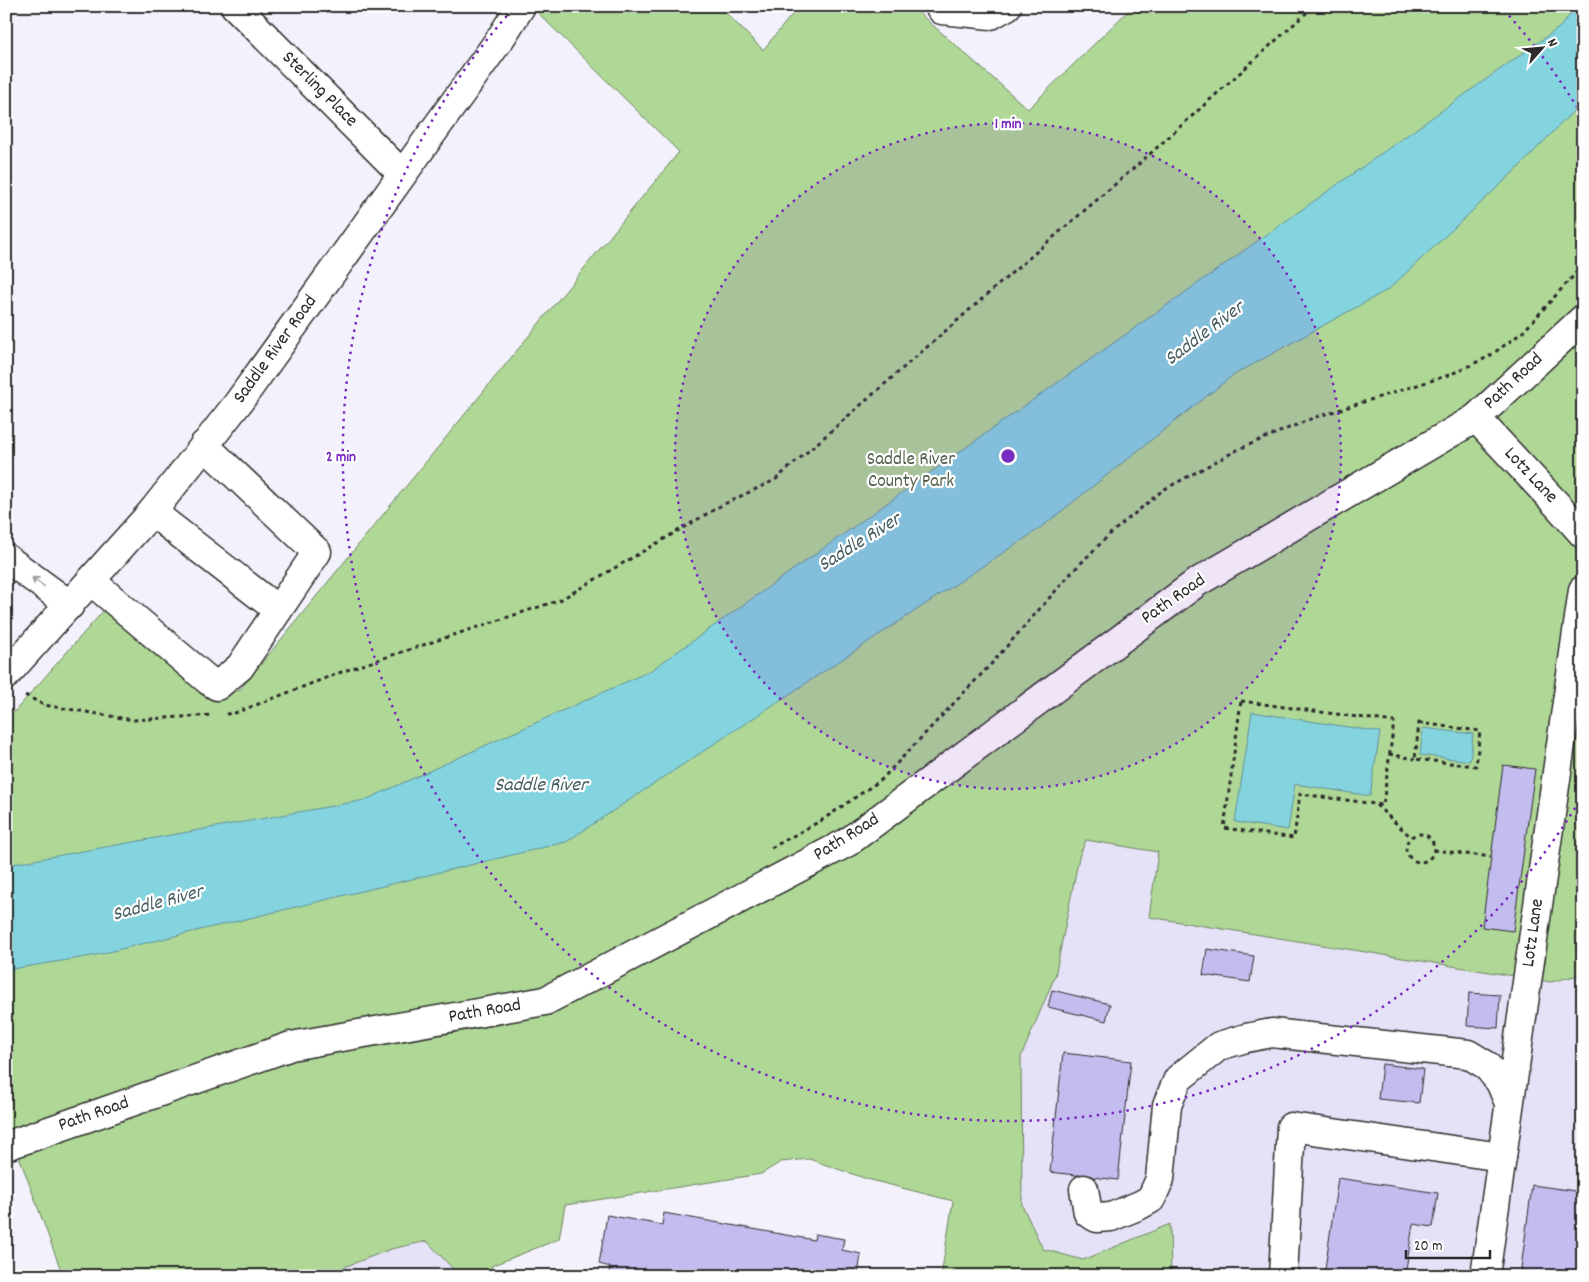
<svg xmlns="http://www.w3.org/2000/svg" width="1589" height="1282" font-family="Dekko,sans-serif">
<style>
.built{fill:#e5e2f8}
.green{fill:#afd896;stroke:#6d8260}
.water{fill:#84d4e0;stroke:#609098}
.building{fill:#c3bdef;stroke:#2b2b2b}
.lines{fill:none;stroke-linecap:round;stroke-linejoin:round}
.minor-casing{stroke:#2b2b2b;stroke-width:31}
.highway-casing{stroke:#2b2b2b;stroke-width:31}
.path{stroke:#2b2b2b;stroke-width:3;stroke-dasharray:4 4;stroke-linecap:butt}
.minor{stroke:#fff;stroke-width:28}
.highway{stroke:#fff;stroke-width:28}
.oneway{stroke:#a0a0a0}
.ring{fill:none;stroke:#7b2cbf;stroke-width:2.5;stroke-dasharray:2.5 5}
.labels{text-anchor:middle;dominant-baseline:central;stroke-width:4.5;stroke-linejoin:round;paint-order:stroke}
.street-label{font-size:19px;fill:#2b2b2b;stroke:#fff}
.park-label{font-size:19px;fill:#535f4b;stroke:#fff}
.water-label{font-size:20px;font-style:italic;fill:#465e61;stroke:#fff}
.centre{fill:#7b2cbf;stroke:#fff;stroke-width:2.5}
.ring-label{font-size:15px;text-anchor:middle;font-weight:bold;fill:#7b2cbf;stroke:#fff;stroke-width:4.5;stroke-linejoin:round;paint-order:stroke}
</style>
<rect width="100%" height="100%" fill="#f3f2fc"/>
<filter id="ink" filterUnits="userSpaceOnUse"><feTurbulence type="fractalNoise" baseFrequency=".02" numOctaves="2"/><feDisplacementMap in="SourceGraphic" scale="10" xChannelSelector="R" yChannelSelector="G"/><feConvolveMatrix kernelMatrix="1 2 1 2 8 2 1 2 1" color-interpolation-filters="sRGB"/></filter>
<g filter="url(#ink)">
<!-- built -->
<g class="built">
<polygon points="1086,840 1158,852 1149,916 1551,982 1583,974 1583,1276 945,1276 996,1074"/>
<polygon points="457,1223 469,1276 321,1276"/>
</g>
<!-- green -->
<polygon class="green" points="543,6 719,6 763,50 799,6 911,6 1028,109 1133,6 1583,6 1583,974 1551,982 1149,917 1158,852 1086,840 1079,857 1055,976 1021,1057 1022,1205 1043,1249 1083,1260 1170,1224 1171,1276 941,1276 953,1201 867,1179 809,1159 781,1162 761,1174 565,1205 559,1239 491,1266 493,1276 455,1276 456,1272 427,1241 391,1249 321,1276 63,1276 6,1121 6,721 105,609 239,691 679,152 538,13"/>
<!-- water -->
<g class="water">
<polygon points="1577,6 1583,6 1583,101 1519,167 1389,289 1232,376 1039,529 566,842 92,956 6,970 6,865 365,800 650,671 1560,27"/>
<polygon points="1252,712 1380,732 1370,796 1295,784 1288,830 1235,822"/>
<polygon points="1423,728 1473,734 1470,761 1420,755"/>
</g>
<!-- building -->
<g class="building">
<polygon points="1503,765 1535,769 1513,931 1482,927"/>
<polygon points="1207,949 1254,956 1250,982 1203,975"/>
<polygon points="1052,990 1110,1004 1106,1021 1048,1007"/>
<polygon points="1469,993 1500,995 1498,1028 1467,1026"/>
<polygon points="1063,1053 1131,1061 1118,1180 1050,1172"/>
<polygon points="1382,1064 1423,1069 1419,1103 1378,1099"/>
<polygon points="1338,1178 1438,1193 1433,1227 1413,1224 1405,1276 1324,1276"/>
<polygon points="1532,1185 1583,1192 1583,1276 1520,1276"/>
<polygon points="664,1213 814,1240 815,1234 844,1239 842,1250 861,1254 858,1276 608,1276 610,1267 599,1264 607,1215 662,1225"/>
</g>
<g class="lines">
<defs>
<g id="minor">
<polyline points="235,6 402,174"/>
<polyline points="939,6 942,10 991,15 1007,6"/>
<polyline points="1476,418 1560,508 1583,534"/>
<polyline points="152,512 278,610"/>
<polyline points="91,581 209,681 217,686 240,667 317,552 204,445"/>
<polyline points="6,675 152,512 238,403 500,39 521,6"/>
<polyline points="6,1146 291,1046 545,1001 848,842 1196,583 1476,418 1583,319"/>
<polyline points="1084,1189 1088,1213 1097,1218 1111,1217 1140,1205 1151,1199 1160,1179 1167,1105 1178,1079 1219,1046 1246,1038 1272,1033 1468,1054 1486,1065 1500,1082 1509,1103"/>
<polyline points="1283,1276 1291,1127 1502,1157"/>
<polyline points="1485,1276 1583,590"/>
</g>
<polyline id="highway" points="6,558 70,605"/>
</defs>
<!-- minor casing -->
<use href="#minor" class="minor-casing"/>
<!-- highway casing -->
<use href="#highway" class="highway-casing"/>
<!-- path -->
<g class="path">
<polyline points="25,695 44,705 134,720 212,715"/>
<polygon points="1241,701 1394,722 1383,805 1300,794 1294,838 1224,828"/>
<polyline points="226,714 235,713 344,671 560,600 722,505 775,480 1014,271 1141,162 1314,6"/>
<polygon points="1419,723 1480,731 1476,766 1415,759"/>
<polyline points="1389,754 1415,759"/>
<polyline points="1376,805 1411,837"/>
<circle cx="1420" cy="848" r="14"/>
<polyline points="771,848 822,820 881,780 993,662 1073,571 1110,534 1163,490 1241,448 1313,418 1449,375 1488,357 1523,332 1583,265"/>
<polyline points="1434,850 1491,857"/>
</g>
<!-- minor -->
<use href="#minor" class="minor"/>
<!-- highway -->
<use href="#highway" class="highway"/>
</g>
<!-- one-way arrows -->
<defs><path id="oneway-shaft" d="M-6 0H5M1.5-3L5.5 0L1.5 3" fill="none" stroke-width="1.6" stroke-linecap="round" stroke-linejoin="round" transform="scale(1.25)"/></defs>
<use class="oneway" href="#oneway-shaft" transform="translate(38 582) rotate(-143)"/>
</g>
<!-- distance rings -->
<circle cx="1008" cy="456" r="333" fill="#7b2cbf" fill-opacity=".12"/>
<g class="ring">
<circle cx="1008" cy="456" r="333"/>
<path d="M1583 795A667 667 0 1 1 512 10M1504 10A667 667 0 0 1 1583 117"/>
</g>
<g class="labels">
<!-- street labels -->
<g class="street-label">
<text transform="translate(319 90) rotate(45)">Sterling Place</text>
<text transform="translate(276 350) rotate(-54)">Saddle River Road</text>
<text transform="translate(1514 382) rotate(-43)">Path Road</text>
<text transform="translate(1530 476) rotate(47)">Lotz Lane</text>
<text transform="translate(1174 600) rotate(-35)">Path Road</text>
<text transform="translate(847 838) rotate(-32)">Path Road</text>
<text transform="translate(1534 933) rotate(-82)">Lotz Lane</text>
<text transform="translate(485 1012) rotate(-10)">Path Road</text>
<text transform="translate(94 1115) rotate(-19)">Path Road</text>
</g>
<!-- park labels -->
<g class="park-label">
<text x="911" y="460">Saddle River<tspan x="911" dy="22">County Park</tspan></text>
</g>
<!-- water labels -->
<g class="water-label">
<text transform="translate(1205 334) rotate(-37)">Saddle River</text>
<text transform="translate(860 543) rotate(-32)">Saddle River</text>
<text x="541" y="786">Saddle River</text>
<text transform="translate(158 904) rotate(-15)">Saddle River</text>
</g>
</g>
<circle cx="1008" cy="456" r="8" class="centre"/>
<g class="ring-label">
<text x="1008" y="128">1 min</text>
<text x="341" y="461">2 min</text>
</g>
<!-- margin -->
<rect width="1589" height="1282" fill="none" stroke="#fff" stroke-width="25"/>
<rect x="12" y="12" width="1564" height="1257" fill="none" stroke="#2b2b2b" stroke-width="2" filter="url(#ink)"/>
<!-- north arrow -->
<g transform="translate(1542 48) rotate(63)" stroke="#ffffff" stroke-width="4" paint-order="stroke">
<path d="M0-4L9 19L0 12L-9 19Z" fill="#2b2b2b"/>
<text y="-8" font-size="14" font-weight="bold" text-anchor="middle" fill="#2b2b2b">N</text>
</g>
<!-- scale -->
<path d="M1406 1250v8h84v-8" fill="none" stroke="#2b2b2b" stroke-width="2.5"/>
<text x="1414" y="1250" font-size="15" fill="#2b2b2b" stroke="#ffffff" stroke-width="4" paint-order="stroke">20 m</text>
</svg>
